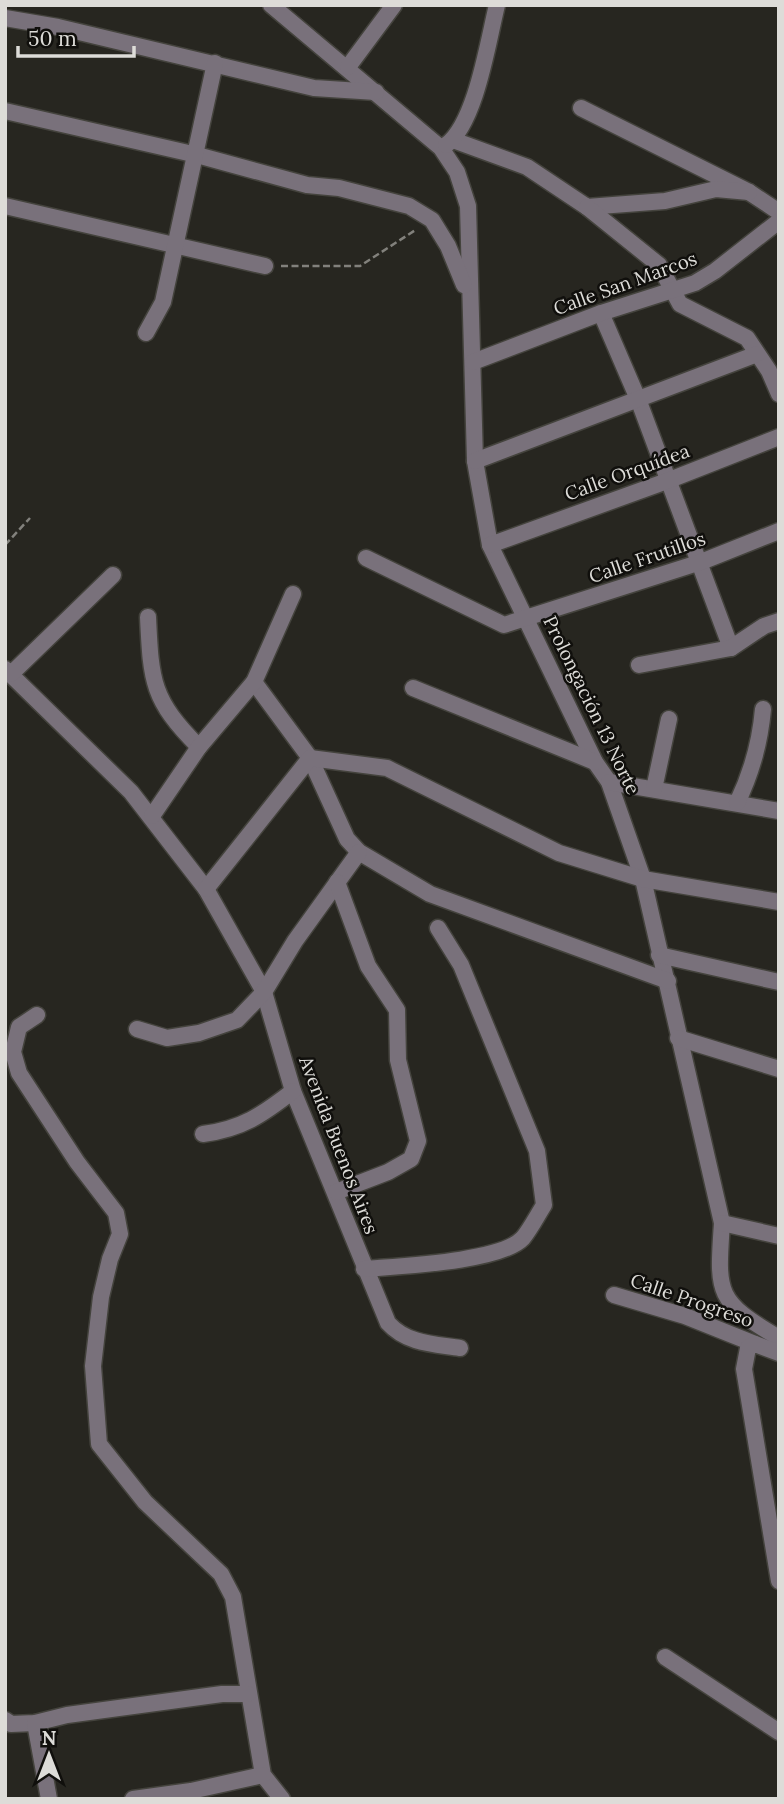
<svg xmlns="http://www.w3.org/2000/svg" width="784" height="1804" font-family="Lora,serif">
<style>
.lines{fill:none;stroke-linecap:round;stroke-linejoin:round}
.minor-casing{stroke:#44433d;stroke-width:19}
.path{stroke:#82817c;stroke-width:2.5;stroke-dasharray:7 3.5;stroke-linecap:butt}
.minor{stroke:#79717b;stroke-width:16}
.labels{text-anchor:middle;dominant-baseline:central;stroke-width:5;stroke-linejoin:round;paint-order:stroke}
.street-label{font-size:19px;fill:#dddcd8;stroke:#100f0c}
</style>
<rect width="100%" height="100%" fill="#272620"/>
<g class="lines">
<defs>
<g id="minor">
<path d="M 271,5 L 441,148 L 457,172 L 468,206 L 475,461 L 490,545 L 595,762 L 609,782 L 643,879 L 722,1223 C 717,1294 716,1301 779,1338"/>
<polyline points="5,18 58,27 314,88 376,92"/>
<polyline points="348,67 394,5"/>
<polyline points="581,108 749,192 779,212"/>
<polyline points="5,111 197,155 307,185 339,188 409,206 432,220 448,246 464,285"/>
<polyline points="453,140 527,167 587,207 665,201 716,189 749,192"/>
<path d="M 446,145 C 476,123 488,41 497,5"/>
<polyline points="5,206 265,266"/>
<polyline points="587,207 659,265 680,304 747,338 769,371 779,394"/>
<polyline points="601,313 638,399 731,648"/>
<polyline points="146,333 163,302 215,63"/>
<polyline points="473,362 601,313 695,283 715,271 779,221"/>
<polyline points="475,461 757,354"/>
<polyline points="490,545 667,481 779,437"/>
<polyline points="366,558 504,625 701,562 779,531"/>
<path d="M 148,617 C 151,682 152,700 199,747"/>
<polyline points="639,665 731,648 764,626 779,621"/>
<path d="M 5,669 L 131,792 L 206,889 L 264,992 L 293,1091 L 388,1323 C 407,1344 434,1344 460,1348"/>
<polyline points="11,674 113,575"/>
<polyline points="254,682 310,758 347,839 359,852 430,894 668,981"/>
<polyline points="413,688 595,762"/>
<polyline points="609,782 779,811"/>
<polyline points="654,789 669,719"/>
<path d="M 737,803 C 752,772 760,744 763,709"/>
<polyline points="152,816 199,747 254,682 293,594"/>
<polyline points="206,889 310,758 387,768 559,853 643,879 779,902"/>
<polyline points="659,955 779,982"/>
<polyline points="37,1015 19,1027 13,1052 19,1073 77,1162 116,1213 120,1234 110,1259 101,1297 93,1366 99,1444 145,1502 221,1574 233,1597 263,1775 282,1799"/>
<polyline points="137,1029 167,1038 199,1033 237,1020 264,992 295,941 359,852"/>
<polyline points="678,1038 779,1069"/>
<path d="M 203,1134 C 242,1129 262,1115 293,1091"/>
<polyline points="336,1192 388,1172 411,1159 418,1141 398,1060 397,1010 368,966 337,882"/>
<polyline points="722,1223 779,1236"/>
<path d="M 364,1269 C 399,1266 501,1262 523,1238 C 531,1228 537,1216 544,1205 L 537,1151 L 461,965 L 438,928"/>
<polyline points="614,1295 685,1316 755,1344"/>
<polyline points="779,1353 755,1344 748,1348 744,1369 779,1581"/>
<polyline points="665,1657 779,1732"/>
<polyline points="5,1720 11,1724 35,1723 67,1715 222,1694 248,1694"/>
<polyline points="35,1723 49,1799"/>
<polyline points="133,1799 191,1791 263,1775"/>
</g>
</defs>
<!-- minor casing -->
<use href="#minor" class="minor-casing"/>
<!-- path -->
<g class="path">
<polyline points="281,266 360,266 417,229"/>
<polyline points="5,545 30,518"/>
</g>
<!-- minor -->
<use href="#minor" class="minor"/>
</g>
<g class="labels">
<!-- street labels -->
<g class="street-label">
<text transform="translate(625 283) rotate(-20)">Calle San Marcos</text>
<text transform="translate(627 472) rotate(-20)">Calle Orquídea</text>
<text transform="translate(647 557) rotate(-19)">Calle Frutillos</text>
<text transform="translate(592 705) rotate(64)">Prolongación 13 Norte</text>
<text transform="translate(339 1145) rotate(69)">Avenida Buenos Aires</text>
<text transform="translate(692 1300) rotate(19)">Calle Progreso</text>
</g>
</g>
<!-- border -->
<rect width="784" height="1804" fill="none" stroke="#dddcd8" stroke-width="14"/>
<!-- north arrow -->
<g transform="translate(49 1755)" stroke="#100f0c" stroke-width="5" paint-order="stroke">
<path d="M0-5L12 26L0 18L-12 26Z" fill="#dddcd8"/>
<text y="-10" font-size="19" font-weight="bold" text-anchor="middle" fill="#dddcd8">N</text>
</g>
<!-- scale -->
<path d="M18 46v10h116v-10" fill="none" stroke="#dddcd8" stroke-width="3.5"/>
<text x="28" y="46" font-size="21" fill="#dddcd8" stroke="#100f0c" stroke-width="5" paint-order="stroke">50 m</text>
</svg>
